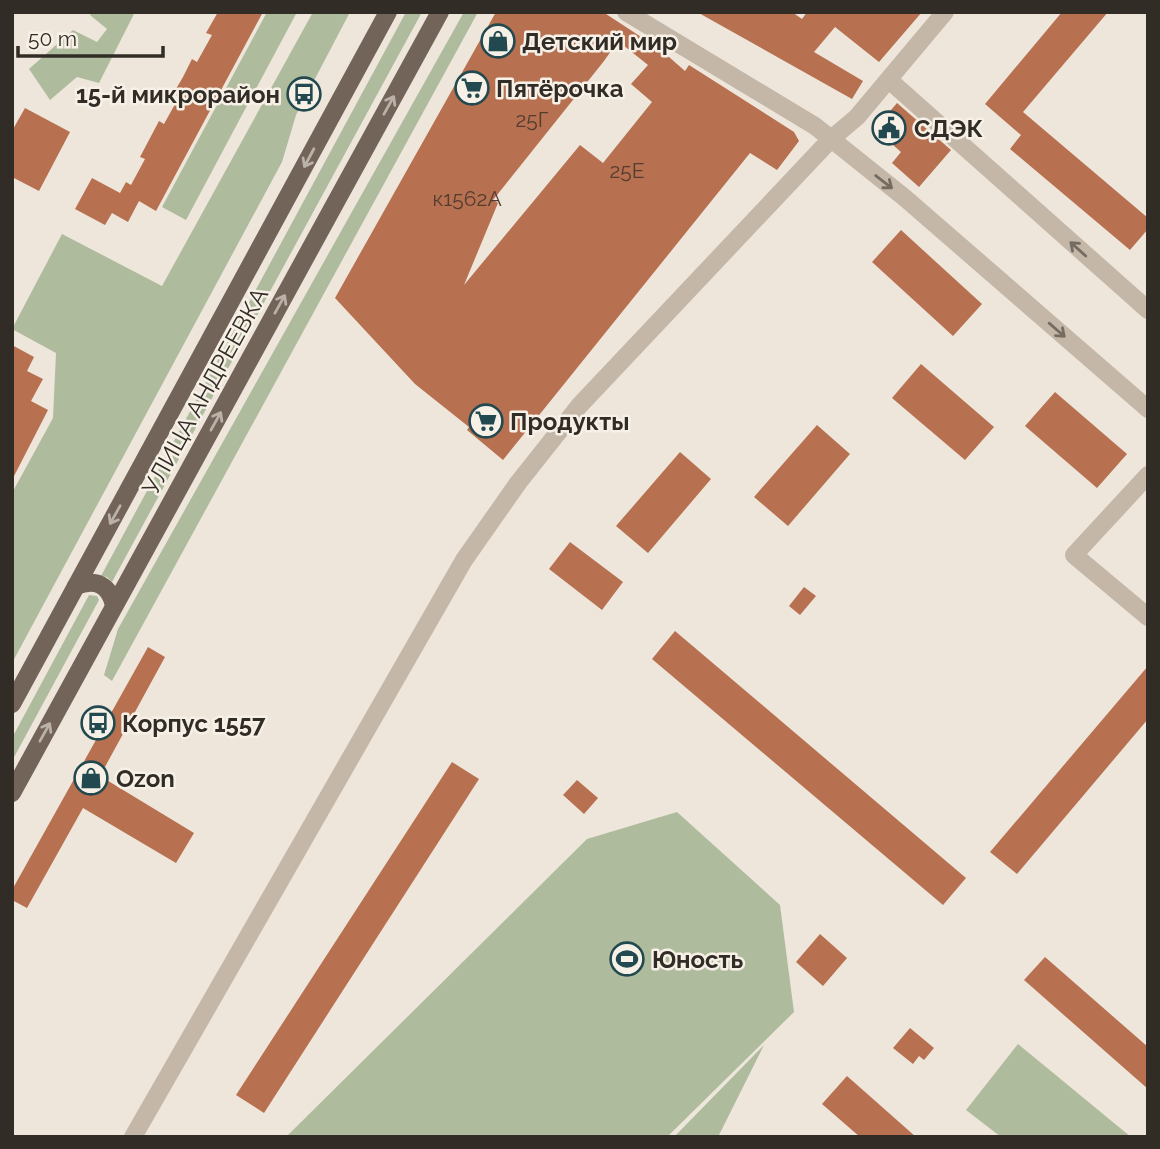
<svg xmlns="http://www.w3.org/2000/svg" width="1160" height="1149" font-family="Raleway,sans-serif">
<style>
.green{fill:#afbb9d}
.building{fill:#b77050;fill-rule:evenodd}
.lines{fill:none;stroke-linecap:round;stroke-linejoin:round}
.minor{stroke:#c4b7a8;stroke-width:18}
.major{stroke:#73645a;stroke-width:18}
.oneway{stroke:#bbb1a7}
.oneway2{stroke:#746b61}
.labels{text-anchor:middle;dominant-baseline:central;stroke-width:5;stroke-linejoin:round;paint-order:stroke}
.number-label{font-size:21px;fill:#533d31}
.poi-label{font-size:24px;font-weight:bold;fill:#322c27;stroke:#f6f0e6;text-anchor:start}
.street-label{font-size:24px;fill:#322c27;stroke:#f6f0e6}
</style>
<rect width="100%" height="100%" fill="#eee6db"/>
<!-- green -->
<g class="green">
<polygon points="92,12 135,12 99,83 77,77 50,100 29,69 73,30 97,42 107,29 90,15"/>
<polygon points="267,12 297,12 186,220 162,207"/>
<polygon points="313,12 350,12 296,115 282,162 12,663 12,493 53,418 56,353 12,329 62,234 162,286"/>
<polygon points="406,12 422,12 112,582 107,577 101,576"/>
<polygon points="464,12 478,12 112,681 104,675 118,629"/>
<polygon points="89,595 97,596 99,600 12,761 12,738"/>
<polygon points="677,812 780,905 794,1012 667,1137 286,1137 587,839"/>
<polygon points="1018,1044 1131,1137 1001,1137 966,1110"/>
<polygon points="764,1045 718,1137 674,1137"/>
</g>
<!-- building -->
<g class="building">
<polygon points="218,12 263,12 156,211 139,201 128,222 112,213 105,225 75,209 92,178 120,193 126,182 131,185 145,159 140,157 159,121 164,124 179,97 173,94 183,77 192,59 197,62 212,35 206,33"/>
<path d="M 496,12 L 603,12 L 661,50 L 685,71 L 689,65 L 794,132 L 799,141 L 777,170 L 750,153 L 503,460 L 467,430 L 469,427 L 415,384 L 335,298 ZM 618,41 L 648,65 L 631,84 L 652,102 L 603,163 L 580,145 L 464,285 L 498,203 L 493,200 L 604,61 Z"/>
<polygon points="697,12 792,12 802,19 807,12 922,12 879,62 835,27 814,52 863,81 852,99"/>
<polygon points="1062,12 1108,12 1023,112 1148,218 1148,229 1130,250 1010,149 1021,135 985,104"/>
<polygon points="897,103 951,150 919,187 892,163 901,152 875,129"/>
<polygon points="25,108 70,132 39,191 12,177 12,131"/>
<polygon points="901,230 982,304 953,336 872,262"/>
<polygon points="12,345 34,357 27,371 43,379 31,401 48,410 12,480"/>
<polygon points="921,364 994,427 965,460 892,398"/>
<polygon points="1055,392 1127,454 1097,488 1025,426"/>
<polygon points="817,425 850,454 788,526 754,497"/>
<polygon points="680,452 711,479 648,553 616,526"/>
<polygon points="570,542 623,582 602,610 549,569"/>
<polygon points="804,587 816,596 800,615 789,606"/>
<polygon points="675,631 966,878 943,905 652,659"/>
<polygon points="148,647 165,657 100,776 194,833 176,863 83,808 27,908 12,900 12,890"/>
<polygon points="1148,666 1148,719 1017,874 990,852"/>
<polygon points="452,762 479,779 264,1113 236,1095"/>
<polygon points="577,780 598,798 584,814 563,795"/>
<polygon points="820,934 847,958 823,986 796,962"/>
<polygon points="1045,957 1148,1047 1148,1089 1024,980"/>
<polygon points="910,1028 934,1048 924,1060 919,1056 913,1064 893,1048"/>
<polygon points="847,1076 916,1137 860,1137 822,1104"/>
</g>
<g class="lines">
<!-- minor -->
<g class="minor">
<polyline points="626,12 815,126 905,198 1148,409"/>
<polyline points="889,80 1148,310"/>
<polyline points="1148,475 1074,555 1148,617"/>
<polyline points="133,1137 464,560 518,483 579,406 831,139 857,117 945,12"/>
</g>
<!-- major -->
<g class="major">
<path d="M 76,586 C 96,578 109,585 114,605"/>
<polyline points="12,704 388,12"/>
<polyline points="12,793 440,12"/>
</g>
</g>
<!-- one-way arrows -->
<defs><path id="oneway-shaft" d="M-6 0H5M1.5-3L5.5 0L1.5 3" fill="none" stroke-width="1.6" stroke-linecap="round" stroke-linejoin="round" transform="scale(1.75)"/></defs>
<g class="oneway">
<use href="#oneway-shaft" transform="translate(389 105) rotate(-61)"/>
<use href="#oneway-shaft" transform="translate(309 158) rotate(118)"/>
<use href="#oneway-shaft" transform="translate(280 304) rotate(-61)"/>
<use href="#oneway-shaft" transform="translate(216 421) rotate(-61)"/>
<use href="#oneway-shaft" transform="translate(115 515) rotate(119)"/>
<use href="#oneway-shaft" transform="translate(45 732) rotate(-61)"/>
</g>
<g class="oneway2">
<use href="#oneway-shaft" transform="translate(884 182) rotate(38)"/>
<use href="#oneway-shaft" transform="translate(1078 249) rotate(-138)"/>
<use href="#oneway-shaft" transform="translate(1057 330) rotate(41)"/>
</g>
<!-- icons -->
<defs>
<symbol id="shop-ring" viewBox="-11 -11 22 22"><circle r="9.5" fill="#f6f0e6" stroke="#22494f" stroke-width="1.5"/><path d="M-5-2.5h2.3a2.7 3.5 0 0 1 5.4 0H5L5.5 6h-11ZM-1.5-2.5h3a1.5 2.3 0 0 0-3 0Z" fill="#22494f"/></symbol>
<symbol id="supermarket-ring" viewBox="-11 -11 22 22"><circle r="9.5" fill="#f6f0e6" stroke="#22494f" stroke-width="1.5"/><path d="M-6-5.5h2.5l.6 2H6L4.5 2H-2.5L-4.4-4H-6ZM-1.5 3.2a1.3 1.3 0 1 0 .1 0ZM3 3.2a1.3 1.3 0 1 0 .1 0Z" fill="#22494f"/></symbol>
<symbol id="bus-ring" viewBox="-11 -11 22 22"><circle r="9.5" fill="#f6f0e6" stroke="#22494f" stroke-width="1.5"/><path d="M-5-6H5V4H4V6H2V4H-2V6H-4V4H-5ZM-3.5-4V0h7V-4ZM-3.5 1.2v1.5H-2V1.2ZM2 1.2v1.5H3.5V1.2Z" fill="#22494f"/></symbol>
<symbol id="civic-ring" viewBox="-11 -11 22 22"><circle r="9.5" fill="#f6f0e6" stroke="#22494f" stroke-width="1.5"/><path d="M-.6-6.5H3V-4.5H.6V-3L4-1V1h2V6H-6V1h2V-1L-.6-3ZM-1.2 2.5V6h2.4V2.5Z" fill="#22494f"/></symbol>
<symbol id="stadium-ring" viewBox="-11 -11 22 22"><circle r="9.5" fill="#f6f0e6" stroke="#22494f" stroke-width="1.5"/><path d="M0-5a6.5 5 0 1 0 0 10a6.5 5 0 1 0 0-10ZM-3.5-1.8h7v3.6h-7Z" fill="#22494f"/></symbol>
</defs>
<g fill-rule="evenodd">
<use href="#shop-ring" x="479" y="22" width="38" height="38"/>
<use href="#supermarket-ring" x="453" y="69" width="38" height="38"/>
<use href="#bus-ring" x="285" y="75" width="38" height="38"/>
<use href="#civic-ring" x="870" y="109" width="38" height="38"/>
<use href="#supermarket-ring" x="467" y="402" width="38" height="38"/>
<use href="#bus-ring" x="79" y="704" width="38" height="38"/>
<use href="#shop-ring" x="72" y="759" width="38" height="38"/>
<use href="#stadium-ring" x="608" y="940" width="38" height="38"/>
</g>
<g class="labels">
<!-- number labels -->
<g class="number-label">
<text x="532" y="119">25Г</text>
<text x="627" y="170">25Е</text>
<text x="467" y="198">к1562А</text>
</g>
<!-- poi labels -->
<g class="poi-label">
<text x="522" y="41">Детский мир</text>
<text x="496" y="88">Пятёрочка</text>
<text x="280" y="94" text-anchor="end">15-й микрорайон</text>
<text x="914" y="128">СДЭК</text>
<text x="510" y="421">Продукты</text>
<text x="122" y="723">Корпус 1557</text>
<text x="116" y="778">Ozon</text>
<text x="652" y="959">Юность</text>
</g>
<!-- street labels -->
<g class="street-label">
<text transform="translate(205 391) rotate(-61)">УЛИЦА АНДРЕЕВКА</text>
</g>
</g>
<!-- border -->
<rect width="1160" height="1149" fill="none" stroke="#322c27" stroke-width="28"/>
<!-- scale -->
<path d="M18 46v10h145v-10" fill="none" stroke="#322c27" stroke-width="3.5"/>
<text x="28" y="46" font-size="21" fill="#322c27" stroke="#f6f0e6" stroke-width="5" paint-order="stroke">50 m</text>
</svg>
